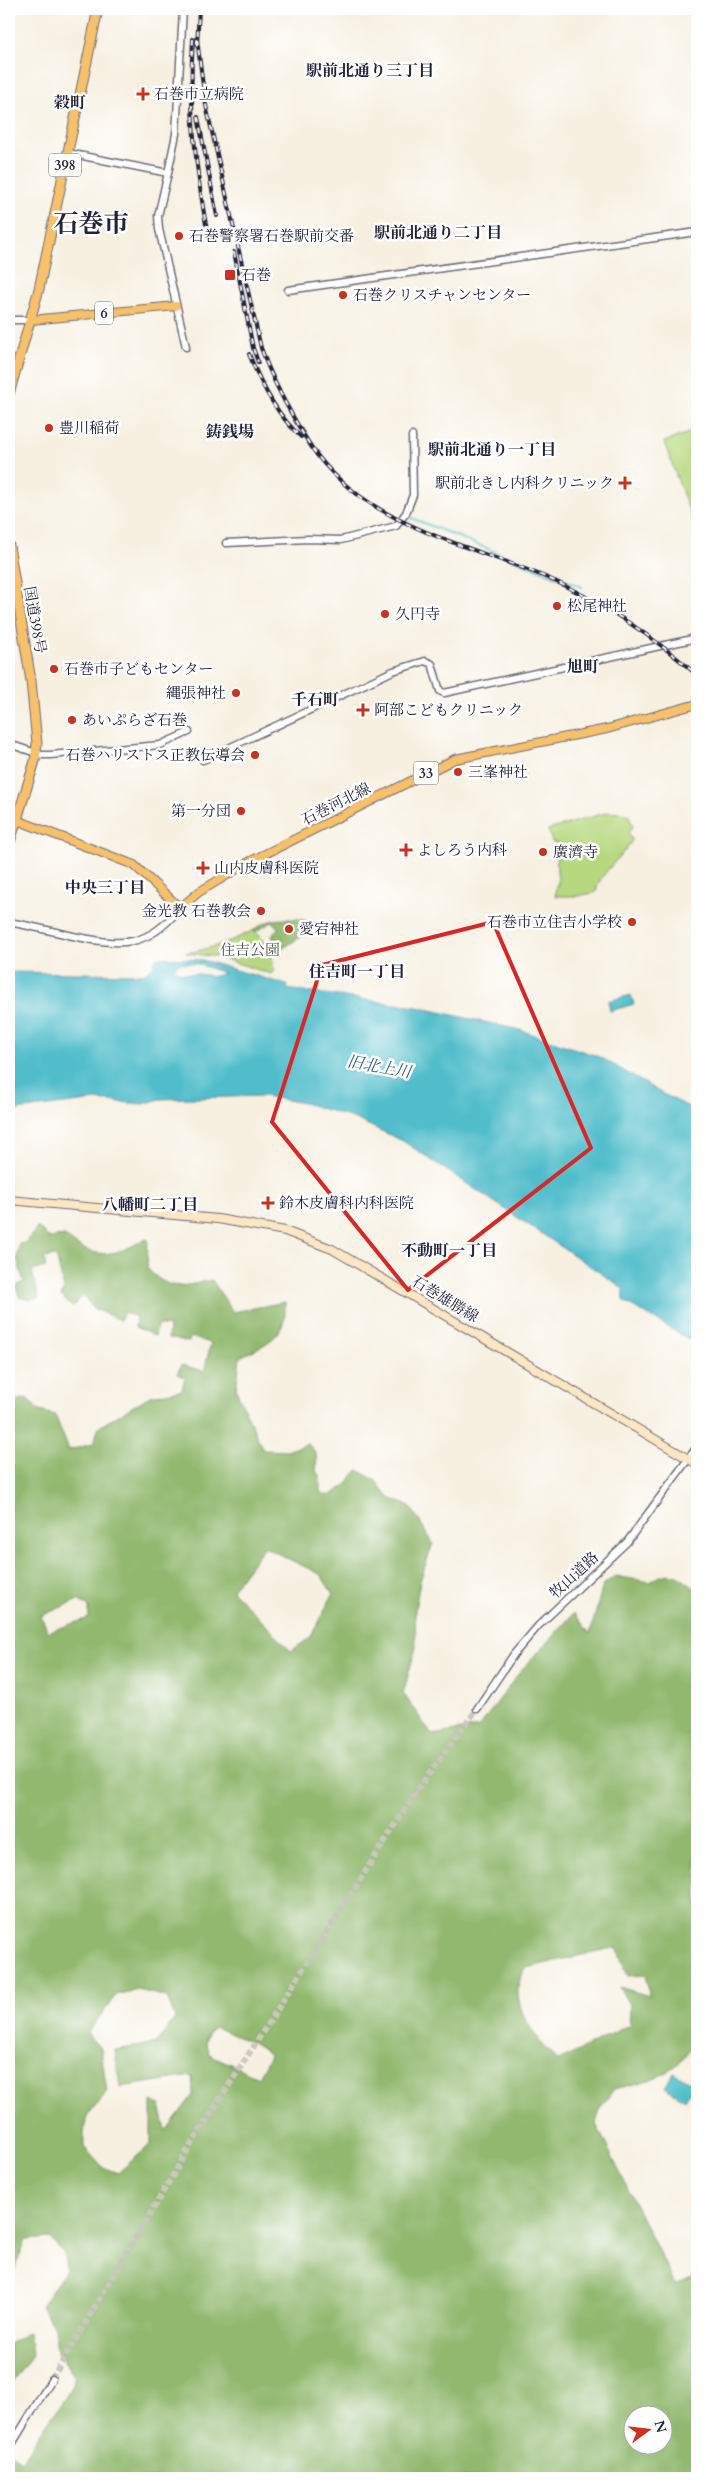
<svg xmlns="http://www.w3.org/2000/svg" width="706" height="2487" font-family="Cardo,'Noto Serif JP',serif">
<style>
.green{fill:#b7d87f;stroke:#6c7d5d}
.forest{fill:#91b86e;stroke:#5a6d54;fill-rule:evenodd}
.water{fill:#51bdcb;stroke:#3a7083;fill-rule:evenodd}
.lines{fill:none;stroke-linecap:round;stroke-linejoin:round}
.stream{stroke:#51bdcb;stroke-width:2}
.tertiary-tunnel{stroke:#ccc7c0;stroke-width:6;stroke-dasharray:6 3;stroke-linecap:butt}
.tertiary-casing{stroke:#6d6a75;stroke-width:9}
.secondary-casing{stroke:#6d6a75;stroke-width:10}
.primary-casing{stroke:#6d6a75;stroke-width:10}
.trunk-casing{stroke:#6d6a75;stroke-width:11}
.tertiary{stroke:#fff;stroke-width:6}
.secondary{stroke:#fce6c4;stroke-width:8}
.primary{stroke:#f7c06b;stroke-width:8}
.trunk{stroke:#f7c06b;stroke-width:9}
.rail-casing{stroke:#22223b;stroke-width:4}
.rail{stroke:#fff;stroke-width:2;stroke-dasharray:5.5;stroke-linecap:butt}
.marked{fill:none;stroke:#d62828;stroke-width:4;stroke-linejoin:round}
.poi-dot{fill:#c8321e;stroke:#fff;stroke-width:2}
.labels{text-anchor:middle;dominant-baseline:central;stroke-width:5;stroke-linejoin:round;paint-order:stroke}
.shield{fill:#fff;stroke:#646476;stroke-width:1}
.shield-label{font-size:14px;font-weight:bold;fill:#22223b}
.poi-label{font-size:15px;fill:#22223b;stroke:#fff;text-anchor:start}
.street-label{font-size:15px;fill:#22223b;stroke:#fff}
.park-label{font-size:15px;fill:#4f594f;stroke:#fff}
.neighbourhood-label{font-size:16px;font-weight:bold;fill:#22223b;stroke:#fff}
.water-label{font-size:16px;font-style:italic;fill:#356075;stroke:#fff}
.town-label{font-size:25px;font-weight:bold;fill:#22223b;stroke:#fff}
</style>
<rect width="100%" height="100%" fill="#fff"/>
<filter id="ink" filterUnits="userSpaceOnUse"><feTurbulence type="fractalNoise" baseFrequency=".02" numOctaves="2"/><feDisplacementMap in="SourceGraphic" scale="10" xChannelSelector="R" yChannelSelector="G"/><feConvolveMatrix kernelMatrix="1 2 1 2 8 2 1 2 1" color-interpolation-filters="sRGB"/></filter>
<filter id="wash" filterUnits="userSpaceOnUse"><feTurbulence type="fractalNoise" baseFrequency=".0096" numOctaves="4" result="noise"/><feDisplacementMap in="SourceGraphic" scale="20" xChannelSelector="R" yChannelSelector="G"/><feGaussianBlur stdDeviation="1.12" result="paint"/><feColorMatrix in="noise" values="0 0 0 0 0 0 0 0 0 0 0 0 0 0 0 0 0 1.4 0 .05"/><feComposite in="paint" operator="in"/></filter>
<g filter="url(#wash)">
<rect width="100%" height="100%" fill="#f7f0e1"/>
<!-- green -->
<g class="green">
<polygon points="697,430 697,532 664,442"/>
<path d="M 608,812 L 628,814 L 633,826 L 628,833 L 632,840 C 622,858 598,874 596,892 L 579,896 L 555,896 L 556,885 L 558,885 L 556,855 L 559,855 L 558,843 L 552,842 L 548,830 Z"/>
<path d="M 254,930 L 276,952 L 272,955 L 274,970 L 271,974 L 218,957 L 186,953 C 211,949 232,941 254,930 Z"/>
</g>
<!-- forest -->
<g class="forest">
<path d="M 298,919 L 312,922 L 314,929 L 280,950 L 276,947 L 272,936 L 278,928 L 272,922 L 255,932 L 254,930 C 267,918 281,919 298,919 Z"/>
<path d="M 38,1227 L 49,1238 L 65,1236 C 82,1252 101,1258 123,1250 C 132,1247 139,1241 148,1239 L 147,1268 C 170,1293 182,1286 212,1280 L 233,1312 L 285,1302 C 287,1338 269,1342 240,1357 L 236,1390 L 263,1450 L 287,1451 L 307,1444 C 318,1451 317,1459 316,1471 L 320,1475 L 320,1492 L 329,1496 L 345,1486 L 358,1470 L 376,1481 L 389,1498 L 410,1506 L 433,1543 L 420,1581 L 415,1609 L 416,1647 L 403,1693 L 432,1735 L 479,1727 L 519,1673 L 574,1613 L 590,1634 L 603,1585 L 615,1576 L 650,1582 C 672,1567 678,1576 697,1590 L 697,2008 C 695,2024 694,2049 682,2060 C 663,2079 639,2083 614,2089 L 601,2107 L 596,2124 L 675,2285 L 697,2276 L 697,2478 L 9,2478 L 9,2452 L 21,2461 L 67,2395 L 75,2377 L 57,2352 L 54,2327 L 41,2306 L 66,2270 L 64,2254 L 50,2238 L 26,2240 L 9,2286 L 9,1402 L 27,1398 L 39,1411 L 55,1415 L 69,1450 L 93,1444 L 99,1427 L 150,1396 L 182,1390 L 185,1377 L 177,1374 L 181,1365 L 204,1371 L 211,1343 L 190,1337 L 189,1342 L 168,1338 L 169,1327 L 157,1325 L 155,1336 L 135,1327 L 136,1317 L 124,1312 L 120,1320 L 94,1309 L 83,1296 L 72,1307 L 61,1296 L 64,1289 L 56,1256 L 44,1258 L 46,1267 L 32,1271 L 39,1298 L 28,1300 L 19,1297 L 16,1286 L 24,1282 L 17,1259 L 19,1244 L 25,1243 ZM 264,1547 L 320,1574 L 333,1594 L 310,1638 L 291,1651 L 232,1590 ZM 78,1600 L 89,1607 L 89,1618 L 48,1632 L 41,1616 ZM 616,1947 L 628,1976 L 646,1975 L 649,1996 L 619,1987 L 630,2006 L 629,2025 L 559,2061 C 539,2043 516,2015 518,1986 C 519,1980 523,1973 526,1968 ZM 138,1990 L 167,1997 L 175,2018 L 157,2043 L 115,2050 L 120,2087 L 192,2076 L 193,2095 L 166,2131 L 160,2105 L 151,2102 L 151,2144 L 118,2173 L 102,2167 L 84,2147 C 83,2119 88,2112 107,2093 L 101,2049 L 87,2034 L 116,1995 ZM 215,2027 L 257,2045 L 270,2055 L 258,2077 L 209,2054 L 206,2044 L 209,2031 ZM 634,2414 L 664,2414 L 664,2444 L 634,2444 Z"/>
<polygon points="29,2332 32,2355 9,2387 9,2344"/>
</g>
<!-- water -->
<g class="water">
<path d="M 156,957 L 202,960 L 287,985 L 287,989 L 417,1007 L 520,1030 L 600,1057 L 663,1094 L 697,1111 L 697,1344 L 624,1301 L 623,1288 L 403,1141 L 353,1118 L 304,1103 L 263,1096 L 160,1099 L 143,1104 L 96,1100 L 9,1111 L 9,972 L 143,974 L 153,967 ZM 181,963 L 198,964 L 224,973 L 212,977 C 199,971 185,977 174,969 L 176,965 Z"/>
<polygon points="631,995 634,1004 610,1011 608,1001"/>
<polygon points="674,2072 694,2085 685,2100 665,2087"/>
</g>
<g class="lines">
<!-- stream -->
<polyline class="stream" points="409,517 582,587"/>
</g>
</g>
<g filter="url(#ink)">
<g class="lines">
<!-- tertiary-tunnel -->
<polyline class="tertiary-tunnel" points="52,2379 192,2143 420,1786 477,1709"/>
<defs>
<g id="tertiary">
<polyline points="68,153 168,173 158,216 159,229 186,347"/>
<polyline points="168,173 176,134 183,9"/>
<polyline points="288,290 697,232"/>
<polyline points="9,320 31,320"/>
<polyline points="226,543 308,539 341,540 396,526 406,513 413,495 412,436"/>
<polyline points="9,744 42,755 50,755 160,745 189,732"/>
<polyline points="203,760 393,671 425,661 432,664 440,691 444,693 697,638"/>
<path d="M 9,922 C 30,926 52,931 73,936 C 121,946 147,949 180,908"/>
<polyline points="477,1709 514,1654 539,1625 627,1542 697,1447"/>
<polyline points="9,2449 52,2379"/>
</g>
<polyline id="secondary" points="9,1200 218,1219 285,1231 332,1249 697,1464"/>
<g id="primary">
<polyline points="31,320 176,306"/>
<polyline points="9,817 134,865 180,908 199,892 249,862 455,759 607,729 697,704"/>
</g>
<g id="trunk">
<polyline points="9,394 39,289 98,9"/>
<polyline points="9,546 31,681 37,743 35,761 9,845"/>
</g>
</defs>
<!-- tertiary casing -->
<use href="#tertiary" class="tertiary-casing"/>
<!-- secondary casing -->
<use href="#secondary" class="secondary-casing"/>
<!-- primary casing -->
<use href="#primary" class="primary-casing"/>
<!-- trunk casing -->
<use href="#trunk" class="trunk-casing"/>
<!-- tertiary -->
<use href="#tertiary" class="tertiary"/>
<!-- secondary -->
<use href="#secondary" class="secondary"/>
<!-- primary -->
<use href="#primary" class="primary"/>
<!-- trunk -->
<use href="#trunk" class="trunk"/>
<defs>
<g id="rail">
<path d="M 193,39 C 188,108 196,173 209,241"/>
<path d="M 197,39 L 205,101 L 261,348 C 270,374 281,396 295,420 C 302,432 309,444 317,455 C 375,531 477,545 559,583 C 609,607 655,638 697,675"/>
<polyline points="197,46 199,9"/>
<polyline points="198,117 217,216"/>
<polyline points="234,252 253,348 258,362"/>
<path d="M 249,354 C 261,385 276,414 301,437"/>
</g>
</defs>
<!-- rail casing -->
<use href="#rail" class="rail-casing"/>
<!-- rail -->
<use href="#rail" class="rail"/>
</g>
</g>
<!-- marked area -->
<path class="marked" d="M 493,922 L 591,1148 L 408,1290 L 272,1122 L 322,965 Z"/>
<!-- markers -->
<g class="poi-dot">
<path d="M140.5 86.5h5v5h5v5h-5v5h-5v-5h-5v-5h5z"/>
<circle cx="179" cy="236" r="5"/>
<rect x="224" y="269" width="12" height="12" rx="2.5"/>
<circle cx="343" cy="295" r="5"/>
<circle cx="49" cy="428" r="5"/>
<path d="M622.5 475.5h5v5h5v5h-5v5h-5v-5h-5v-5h5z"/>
<circle cx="557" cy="606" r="5"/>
<circle cx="385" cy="614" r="5"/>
<circle cx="54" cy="669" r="5"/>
<circle cx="236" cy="693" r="5"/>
<path d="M360.5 702.5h5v5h5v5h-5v5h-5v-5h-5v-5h5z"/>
<circle cx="72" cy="720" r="5"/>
<circle cx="255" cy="755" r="5"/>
<circle cx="458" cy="772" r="5"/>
<circle cx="241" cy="811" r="5"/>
<path d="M403.5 842.5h5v5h5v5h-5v5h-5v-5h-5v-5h5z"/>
<circle cx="543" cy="852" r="5"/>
<path d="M200.5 860.5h5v5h5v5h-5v5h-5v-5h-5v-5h5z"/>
<circle cx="261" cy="911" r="5"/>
<circle cx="632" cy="922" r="5"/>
<circle cx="289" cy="929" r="5"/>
<path d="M265.5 1195.5h5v5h5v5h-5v5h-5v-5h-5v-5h5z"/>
</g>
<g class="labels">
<!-- shield labels -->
<g class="shield">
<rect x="49" y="153.5" width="32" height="23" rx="4"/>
<rect x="95" y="301.5" width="18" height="23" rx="4"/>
<rect x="413.5" y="761.5" width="25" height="23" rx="4"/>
</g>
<g class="shield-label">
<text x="65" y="165">398</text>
<text x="104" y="313">6</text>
<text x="426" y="773">33</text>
</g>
<!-- poi labels -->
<g class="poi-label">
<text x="154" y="94">石巻市立病院</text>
<text x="189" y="236">石巻警察署石巻駅前交番</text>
<text x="241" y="275">石巻</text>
<text x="353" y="295">石巻クリスチャンセンター</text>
<text x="59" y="428">豊川稲荷</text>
<text x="614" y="483" text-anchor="end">駅前北きし内科クリニック</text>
<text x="567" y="606">松尾神社</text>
<text x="395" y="614">久円寺</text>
<text x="64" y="669">石巻市子どもセンター</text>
<text x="226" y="693" text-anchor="end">縄張神社</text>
<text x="374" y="710">阿部こどもクリニック</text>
<text x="82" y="720">あいぷらざ石巻</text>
<text x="245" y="755" text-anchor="end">石巻ハリストス正教伝導会</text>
<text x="468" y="772">三峯神社</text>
<text x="231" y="811" text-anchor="end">第一分団</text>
<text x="417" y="850">よしろう内科</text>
<text x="553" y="852">廣濟寺</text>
<text x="214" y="868">山内皮膚科医院</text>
<text x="251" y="911" text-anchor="end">金光教 石巻教会</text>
<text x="622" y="922" text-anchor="end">石巻市立住吉小学校</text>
<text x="299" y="929">愛宕神社</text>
<text x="279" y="1203">鈴木皮膚科内科医院</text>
</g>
<!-- street labels -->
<g class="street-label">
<text transform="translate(35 620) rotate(80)">国道398号</text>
<text transform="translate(336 804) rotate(-27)">石巻河北線</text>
<text transform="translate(445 1299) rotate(31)">石巻雄勝線</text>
<text transform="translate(574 1575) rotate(-43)">牧山道路</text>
</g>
<!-- park labels -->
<g class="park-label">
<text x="250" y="950">住吉公園</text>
</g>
<!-- neighbourhood labels -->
<g class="neighbourhood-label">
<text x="370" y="71">駅前北通り三丁目</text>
<text x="70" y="103">穀町</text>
<text x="438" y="233">駅前北通り二丁目</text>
<text x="230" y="432">鋳銭場</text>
<text x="492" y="450">駅前北通り一丁目</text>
<text x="583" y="667">旭町</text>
<text x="315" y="700">千石町</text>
<text x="105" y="888">中央三丁目</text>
<text x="357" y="972">住吉町一丁目</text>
<text x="150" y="1205">八幡町二丁目</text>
<text x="449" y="1251">不動町一丁目</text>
</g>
<!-- water labels -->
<g class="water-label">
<text transform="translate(379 1067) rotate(10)">旧北上川</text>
</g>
<!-- town labels -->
<g class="town-label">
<text x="91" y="224">石巻市</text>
</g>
</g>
<!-- margin -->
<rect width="706" height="2487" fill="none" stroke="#fff" stroke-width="30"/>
<!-- north arrow -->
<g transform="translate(648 2430) rotate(75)"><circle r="24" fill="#ffffff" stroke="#a7a7b1"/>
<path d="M0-4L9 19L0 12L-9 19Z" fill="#c8321e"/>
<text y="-8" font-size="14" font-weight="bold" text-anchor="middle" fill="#22223b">N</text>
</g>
</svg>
